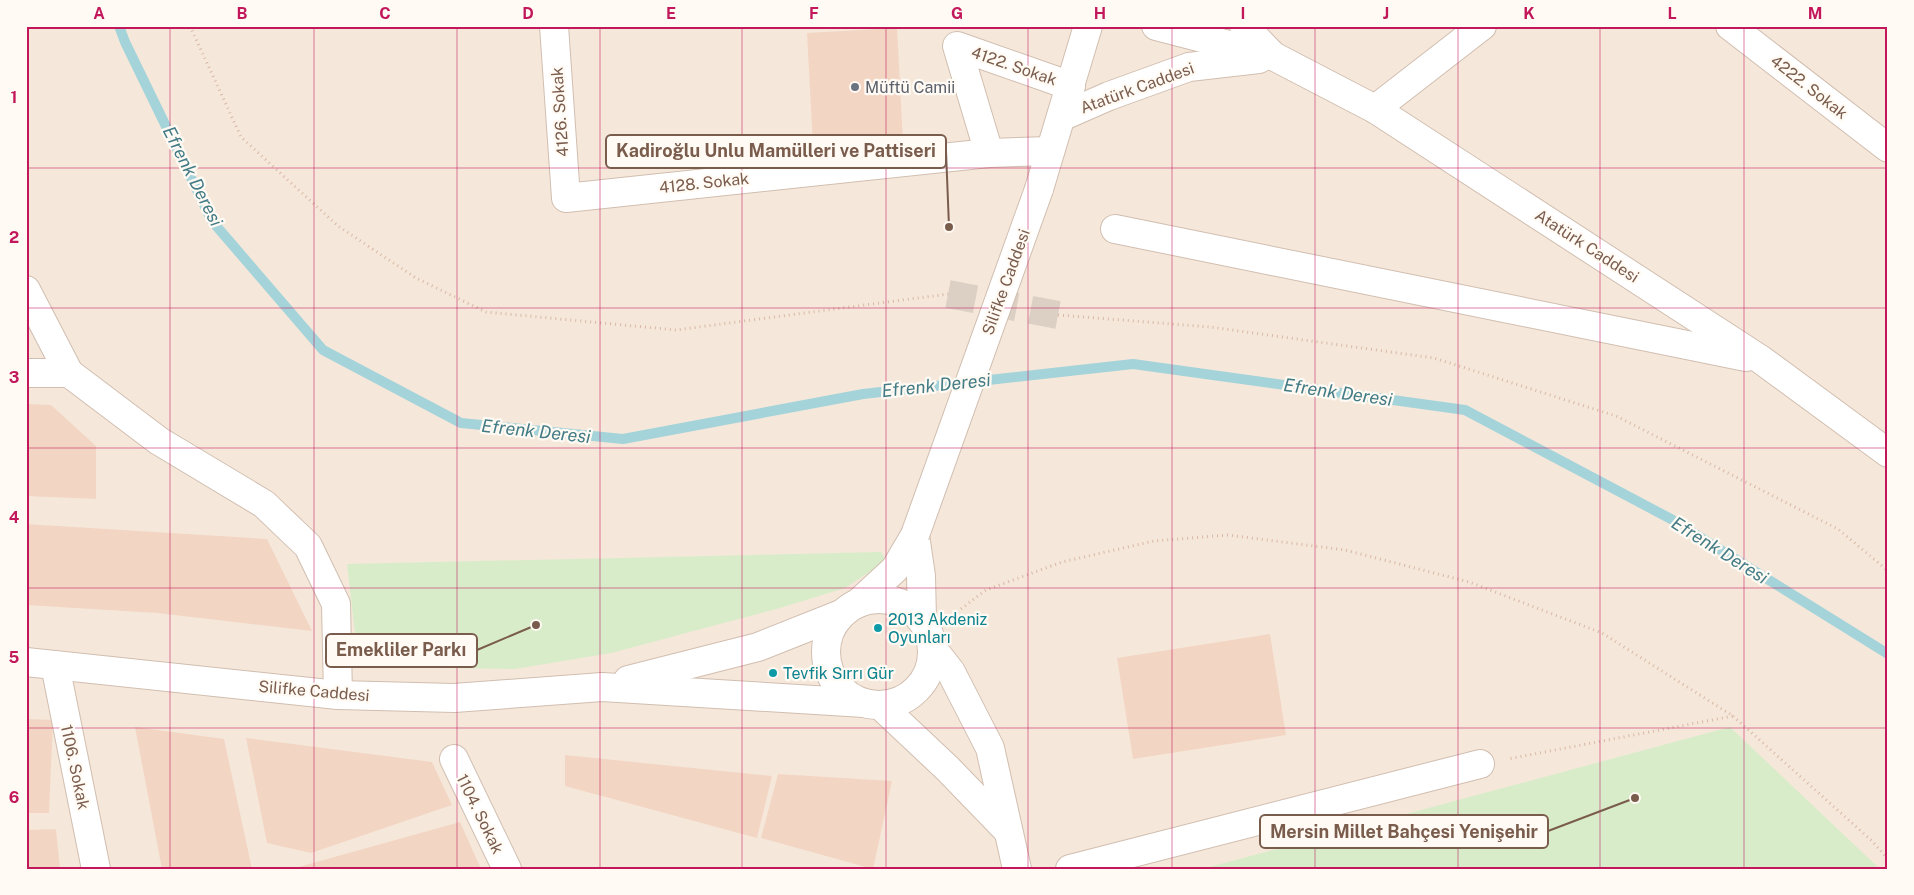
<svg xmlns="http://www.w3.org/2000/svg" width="1914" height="895" font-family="'Public Sans',sans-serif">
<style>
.residential{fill:#f5e8da}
.green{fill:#d8ecc9}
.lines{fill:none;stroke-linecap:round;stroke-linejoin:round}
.stream{stroke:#a5d3da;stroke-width:10}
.building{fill:#f3d5c3}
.minor-tunnel{stroke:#dcd0c4;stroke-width:28;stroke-dasharray:28 14;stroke-linecap:butt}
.minor-casing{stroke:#d1beb0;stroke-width:30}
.path{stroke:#d9b8a5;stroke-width:3;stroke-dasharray:1 4;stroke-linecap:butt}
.minor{stroke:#fff;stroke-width:28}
.minor-bridge-casing{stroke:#d1beb0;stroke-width:30;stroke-linecap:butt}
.minor-bridge{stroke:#fff;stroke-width:28}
.grid{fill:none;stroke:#c2185b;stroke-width:1;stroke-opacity:0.55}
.worship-dot{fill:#6b7280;stroke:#fffaf3;stroke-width:2}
.culture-dot{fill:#0f9aa8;stroke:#fffaf3;stroke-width:2}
.labels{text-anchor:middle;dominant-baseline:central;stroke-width:4.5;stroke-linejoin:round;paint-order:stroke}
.street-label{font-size:16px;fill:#7a5c4d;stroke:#fffaf3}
.worship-label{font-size:16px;fill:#5b616d;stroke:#fffaf3;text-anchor:start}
.culture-label{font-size:16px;fill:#0d838f;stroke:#fffaf3;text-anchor:start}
.water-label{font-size:18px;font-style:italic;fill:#437c86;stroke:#fffaf3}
.leader{fill:none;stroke:#7a5c4d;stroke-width:2}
.callout-dot{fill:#7a5c4d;stroke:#fffaf3;stroke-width:2}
.callout{fill:#fffaf3;stroke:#7a5c4d;stroke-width:2}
.callout-label{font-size:18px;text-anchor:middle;font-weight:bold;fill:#7a5c4d}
.neatline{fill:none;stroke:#c2185b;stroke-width:2}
.grid-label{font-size:16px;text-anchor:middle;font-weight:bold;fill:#c2185b}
</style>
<rect width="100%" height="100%" fill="#fdf6ec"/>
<!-- residential -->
<rect class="residential" x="26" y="26" width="1862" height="843"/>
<!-- green -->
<g class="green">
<polygon points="881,552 886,561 845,588 780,608 611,653 515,669 381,667 356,642 347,564"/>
<polygon points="1730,727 1880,869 1202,869"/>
</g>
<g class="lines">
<!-- stream -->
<polyline class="stream" points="119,26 125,42 212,221 323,350 461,423 623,439 863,394 1133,364 1465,410 1671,519 1888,654"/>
</g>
<!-- building -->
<g class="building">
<polygon points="897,28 903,141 813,146 807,33"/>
<polygon points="26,404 51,405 96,446 96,499 26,496"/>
<polygon points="26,524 267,539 312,631 157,613 26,605"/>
<polygon points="1270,634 1286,735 1133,759 1117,658"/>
<polygon points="26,719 53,720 49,813 26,813"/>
<polygon points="135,727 224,739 252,869 162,869"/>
<polygon points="246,738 432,762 452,805 311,853 267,843"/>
<polygon points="565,755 772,776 757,838 565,786"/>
<polygon points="778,774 892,781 873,869 761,838"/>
<polygon points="460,822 481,869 295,869 295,868"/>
<polygon points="56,829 60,869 26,869 26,830"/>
</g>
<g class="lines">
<!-- minor-tunnel -->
<polyline class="minor-tunnel" points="948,294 1058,315"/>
<defs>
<g id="minor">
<polyline points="554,26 566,198 989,153 1050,151"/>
<polyline points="1156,26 1275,57 1375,109 1760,359 1888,453"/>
<polyline points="1244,26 1273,56"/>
<polyline points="1730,26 1888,148"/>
<polyline points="1375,109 1482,26"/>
<polyline points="1061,117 1109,96 1189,67 1259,59"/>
<polyline points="989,153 957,46 1071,86"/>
<polyline points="1039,189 1088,26"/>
<polyline points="1115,229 1746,357"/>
<polyline points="26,290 69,373 159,441 264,504 308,546 336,604 338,695"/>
<polyline points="26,373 69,373"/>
<polyline points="915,535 921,576 922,619"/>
<circle cx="879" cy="652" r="53"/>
<polyline points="857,604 895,569 915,535"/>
<polyline points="933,649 951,672 990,748 1017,869"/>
<polyline points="26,662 338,695 454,698 602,687 864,703"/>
<polyline points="55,665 96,869"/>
<polyline points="628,680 758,647 841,614"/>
<polyline points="880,705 948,769 1008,831"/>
<polyline points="454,759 507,869"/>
<polyline points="1070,869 1480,764"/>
</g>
</defs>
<!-- minor casing -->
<use href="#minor" class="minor-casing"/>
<!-- path -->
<g class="path">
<polyline points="190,26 241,137 338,226 416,278 486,312 676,330 948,294"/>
<polyline points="1058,315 1210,327 1434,358 1616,416 1838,529 1888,571"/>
<polyline points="953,615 986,590 1062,562 1154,541 1228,535 1345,550 1469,582 1602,633 1733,716 1508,759"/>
<polyline points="1733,716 1872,841 1888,859"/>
</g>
<!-- minor -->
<use href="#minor" class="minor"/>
<defs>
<polyline id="minor-bridge" points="915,535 1039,189"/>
</defs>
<!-- minor-bridge casing -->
<use href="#minor-bridge" class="minor-bridge-casing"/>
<!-- minor-bridge -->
<use href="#minor-bridge" class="minor-bridge"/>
</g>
<!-- grid -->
<path class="grid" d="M 170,26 L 170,869M 314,26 L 314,869M 457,26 L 457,869M 600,26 L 600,869M 742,26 L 742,869M 886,26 L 886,869M 1028,26 L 1028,869M 1172,26 L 1172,869M 1315,26 L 1315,869M 1458,26 L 1458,869M 1600,26 L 1600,869M 1744,26 L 1744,869M 26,168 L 1888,168M 26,308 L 1888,308M 26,448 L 1888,448M 26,588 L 1888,588M 26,728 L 1888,728"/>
<!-- markers -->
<circle class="worship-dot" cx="855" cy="87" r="5"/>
<g class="culture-dot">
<circle cx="878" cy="628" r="5"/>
<circle cx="773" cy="673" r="5"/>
</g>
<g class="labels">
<!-- street labels -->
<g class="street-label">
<text transform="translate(1014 66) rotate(19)">4122. Sokak</text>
<text transform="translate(1809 87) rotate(38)">4222. Sokak</text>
<text transform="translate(1137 88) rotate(-20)">Atatürk Caddesi</text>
<text transform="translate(560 112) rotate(-94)">4126. Sokak</text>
<text transform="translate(704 183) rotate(-6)">4128. Sokak</text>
<text transform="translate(1587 246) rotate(33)">Atatürk Caddesi</text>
<text transform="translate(1006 282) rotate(-70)">Silifke Caddesi</text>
<text transform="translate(314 691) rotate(5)">Silifke Caddesi</text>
<text transform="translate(75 767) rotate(78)">1106. Sokak</text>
<text transform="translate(480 814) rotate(64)">1104. Sokak</text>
</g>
<!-- worship labels -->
<g class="worship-label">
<text x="865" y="87">Müftü Camii</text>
</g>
<!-- culture labels -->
<g class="culture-label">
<text x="888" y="619">2013 Akdeniz<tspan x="888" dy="18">Oyunları</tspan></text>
<text x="783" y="673">Tevfik Sırrı Gür</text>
</g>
<!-- water labels -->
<g class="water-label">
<text transform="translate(193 176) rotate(63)">Efrenk Deresi</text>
<text transform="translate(936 385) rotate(-6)">Efrenk Deresi</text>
<text transform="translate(1338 392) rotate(8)">Efrenk Deresi</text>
<text transform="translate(536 431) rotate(6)">Efrenk Deresi</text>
<text transform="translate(1720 550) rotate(32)">Efrenk Deresi</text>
</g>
</g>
<!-- callouts -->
<path class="leader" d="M949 227L946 151M536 625L477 650M1635 798L1548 831"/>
<g class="callout-dot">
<circle cx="949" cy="227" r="5"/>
<circle cx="536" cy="625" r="5"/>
<circle cx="1635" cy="798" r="5"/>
</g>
<g class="callout">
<rect x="606" y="135" width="340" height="33" rx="5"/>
<rect x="326" y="634" width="151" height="33" rx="5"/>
<rect x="1260" y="815" width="288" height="33" rx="5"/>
</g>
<g class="callout-label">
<text x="776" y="157">Kadiroğlu Unlu Mamülleri ve Pattiseri</text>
<text x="401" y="656">Emekliler Parkı</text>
<text x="1404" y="838">Mersin Millet Bahçesi Yenişehir</text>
</g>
<!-- border -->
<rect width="1914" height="895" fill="none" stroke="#fffaf3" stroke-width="55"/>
<rect x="28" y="28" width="1858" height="840" class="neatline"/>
<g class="grid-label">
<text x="99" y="19">A</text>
<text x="242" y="19">B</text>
<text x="385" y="19">C</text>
<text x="528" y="19">D</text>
<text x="671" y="19">E</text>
<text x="814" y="19">F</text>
<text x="957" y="19">G</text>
<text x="1100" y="19">H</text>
<text x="1243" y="19">I</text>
<text x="1386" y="19">J</text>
<text x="1529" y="19">K</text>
<text x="1672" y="19">L</text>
<text x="1815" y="19">M</text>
<text x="14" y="103">1</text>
<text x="14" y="243">2</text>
<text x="14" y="383">3</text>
<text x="14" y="523">4</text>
<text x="14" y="663">5</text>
<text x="14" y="803">6</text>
</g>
</svg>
